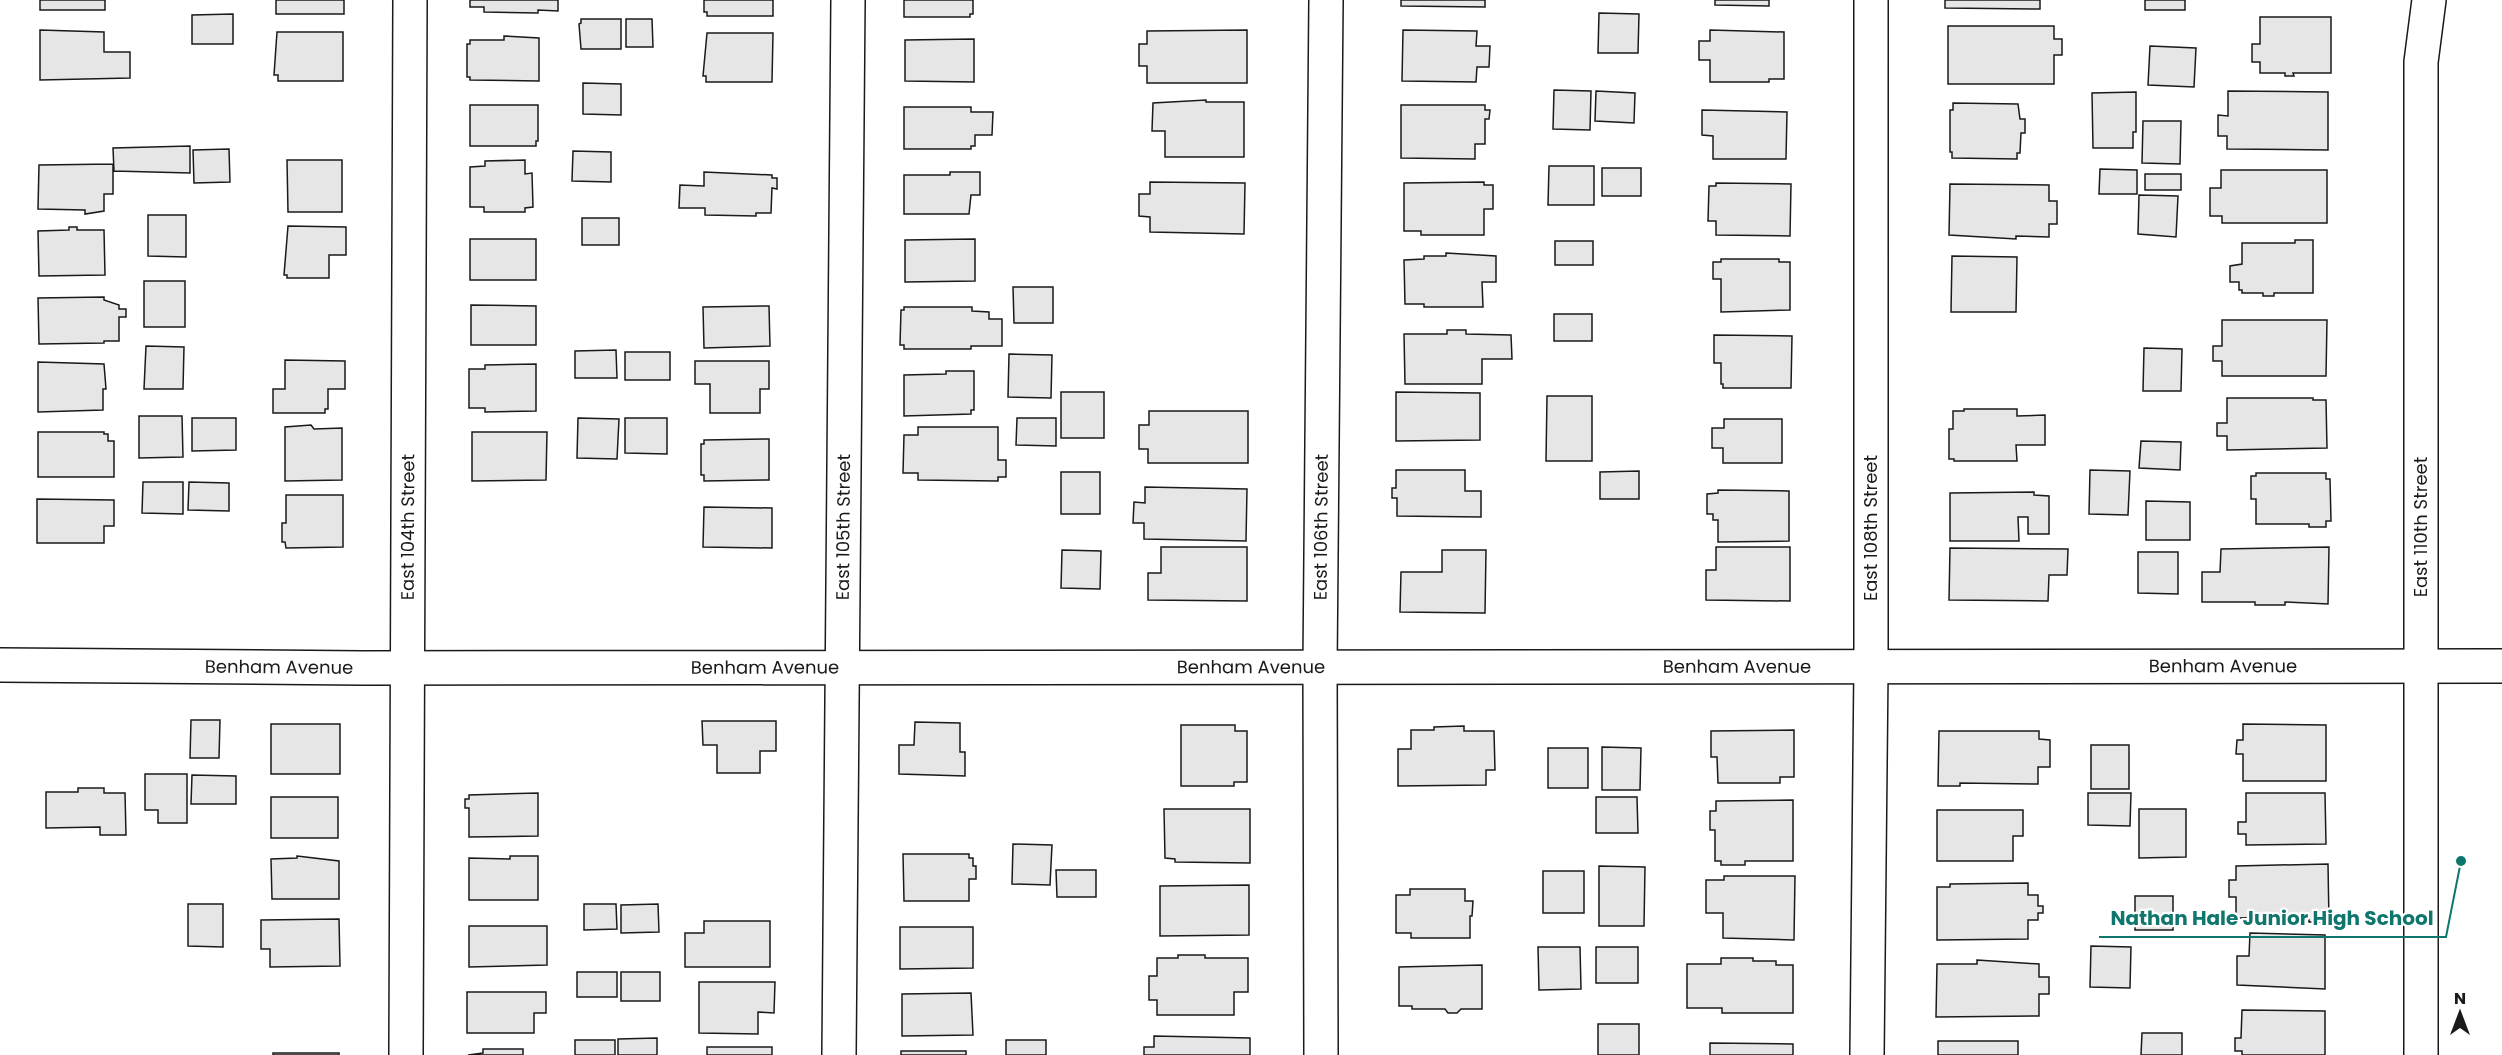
<svg xmlns="http://www.w3.org/2000/svg" width="2502" height="1055" viewBox="0 0 2502 1055" font-family="Poppins,sans-serif">
  <style>
    .building { fill: #e6e6e6; stroke: #1a1a1a; stroke-width: 1.5 }
    .lines { fill: none; stroke-linecap: round; stroke-linejoin: round }
    .minor-casing { stroke: #1a1a1a; stroke-width: 36 }
    .minor { stroke: #fff; stroke-width: 33 }
    .labels { text-anchor: middle; stroke-width: 4.5; stroke-linejoin: round; paint-order: stroke }
    .street-label { font-size: 18px; fill: #1a1a1a; stroke: #fff }
    .leader { fill: none; stroke: #0f766e; stroke-width: 2 }
    .callout-dot { fill: #0f766e; stroke: #fff; stroke-width: 2 }
    .callout-label { font-size: 20px; text-anchor: middle; font-weight: bold; fill: #0f766e; stroke: #fff; stroke-width: 4.5; stroke-linejoin: round; paint-order: stroke }
  </style>
  <rect width="100%" height="100%" fill="#fff"/>
  <path class="building" d="M 40,0 L 105,0 L 105,10 L 40,10 Z
    M 276,0 L 344,0 L 344,14 L 276,14 Z
    M 470,0 L 558,0 L 558,11 L 538,10 L 538,13 L 484,12 L 484,7 L 470,7 Z
    M 704,0 L 773,0 L 773,16 L 707,16 L 707,12 L 704,12 Z
    M 904,0 L 973,0 L 973,14 L 970,14 L 970,17 L 904,17 Z
    M 1401,0 L 1485,0 L 1485,7 L 1401,6 Z
    M 1715,0 L 1769,0 L 1769,6 L 1715,5 Z
    M 1945,0 L 2040,0 L 2040,9 L 1945,8 Z
    M 2145,0 L 2185,0 L 2185,10 L 2145,10 Z
    M 1599,13 L 1639,14 L 1638,53 L 1598,53 Z
    M 233,14 L 233,44 L 192,44 L 192,15 Z
    M 2260,17 L 2331,17 L 2331,73 L 2293,73 L 2294,76 L 2285,76 L 2285,73 L 2260,73 L 2260,62 L 2252,62 L 2252,44 L 2260,44 Z
    M 581,19 L 621,19 L 621,49 L 581,49 L 579,24 L 581,23 Z
    M 626,19 L 652,19 L 653,47 L 626,47 Z
    M 1948,26 L 2054,26 L 2054,39 L 2062,39 L 2062,55 L 2054,55 L 2054,84 L 1948,84 Z
    M 40,30 L 104,32 L 104,52 L 130,52 L 130,78 L 40,80 Z
    M 1247,30 L 1247,83 L 1147,83 L 1147,66 L 1139,66 L 1139,44 L 1147,44 L 1147,31 Z
    M 1403,30 L 1477,31 L 1476,46 L 1490,46 L 1489,67 L 1477,67 L 1476,82 L 1402,81 Z
    M 1710,30 L 1784,32 L 1784,79 L 1769,79 L 1769,82 L 1710,82 L 1710,60 L 1699,60 L 1699,41 L 1710,41 Z
    M 277,32 L 343,32 L 343,81 L 278,81 L 278,75 L 274,75 Z
    M 707,33 L 773,33 L 772,82 L 706,82 L 706,76 L 703,76 Z
    M 504,36 L 539,38 L 539,81 L 470,80 L 470,77 L 467,77 L 467,44 L 470,44 L 470,40 L 504,40 Z
    M 974,39 L 974,82 L 905,81 L 905,40 Z
    M 2150,46 L 2196,48 L 2194,87 L 2148,85 Z
    M 583,83 L 621,84 L 621,115 L 583,114 Z
    M 1554,90 L 1591,91 L 1590,130 L 1553,129 Z
    M 1596,91 L 1635,93 L 1634,123 L 1595,121 Z
    M 2228,91 L 2328,92 L 2328,150 L 2227,149 L 2227,136 L 2218,136 L 2218,115 L 2228,116 Z
    M 2136,92 L 2136,132 L 2133,132 L 2133,148 L 2093,148 L 2092,93 Z
    M 1206,100 L 1206,102 L 1244,102 L 1244,157 L 1165,157 L 1165,131 L 1152,131 L 1153,103 Z
    M 1953,103 L 2018,104 L 2020,119 L 2025,119 L 2025,133 L 2021,133 L 2020,153 L 2017,153 L 2017,159 L 1952,158 L 1952,152 L 1950,152 L 1950,110 L 1953,110 Z
    M 470,105 L 538,105 L 538,141 L 536,141 L 536,146 L 470,146 Z
    M 1401,105 L 1485,105 L 1485,110 L 1490,110 L 1489,119 L 1485,119 L 1485,144 L 1475,144 L 1475,159 L 1401,158 Z
    M 904,107 L 971,107 L 971,112 L 993,112 L 992,135 L 975,135 L 975,146 L 971,146 L 971,149 L 904,149 Z
    M 1702,110 L 1787,112 L 1786,159 L 1713,159 L 1713,136 L 1702,135 Z
    M 2143,121 L 2181,121 L 2180,164 L 2142,163 Z
    M 190,146 L 190,173 L 114,171 L 113,148 Z
    M 229,149 L 230,182 L 194,183 L 193,150 Z
    M 573,151 L 611,152 L 611,182 L 572,181 Z
    M 287,160 L 342,160 L 342,212 L 288,212 Z
    M 525,160 L 525,174 L 532,173 L 533,207 L 525,208 L 525,212 L 484,212 L 484,207 L 470,207 L 470,167 L 485,166 L 485,161 Z
    M 113,164 L 113,194 L 104,194 L 104,211 L 85,214 L 85,210 L 38,209 L 39,165 Z
    M 1549,166 L 1594,166 L 1594,205 L 1548,205 Z
    M 1602,168 L 1641,168 L 1641,196 L 1602,196 Z
    M 2100,169 L 2137,170 L 2137,194 L 2099,194 Z
    M 2221,170 L 2327,170 L 2327,223 L 2222,223 L 2222,216 L 2210,216 L 2210,188 L 2221,188 Z
    M 704,172 L 772,175 L 772,178 L 777,178 L 777,189 L 772,188 L 771,213 L 756,213 L 756,216 L 705,215 L 705,208 L 679,208 L 680,185 L 704,186 Z
    M 950,172 L 980,172 L 980,195 L 971,195 L 969,214 L 904,214 L 904,175 L 950,175 Z
    M 2145,174 L 2181,174 L 2181,190 L 2145,190 Z
    M 1150,182 L 1245,183 L 1244,234 L 1150,232 L 1150,217 L 1139,216 L 1139,194 L 1150,194 Z
    M 1484,182 L 1484,185 L 1493,185 L 1493,209 L 1484,209 L 1484,235 L 1421,235 L 1421,231 L 1404,231 L 1404,183 Z
    M 1716,183 L 1791,184 L 1790,236 L 1716,235 L 1716,221 L 1708,221 L 1709,186 L 1716,186 Z
    M 1950,184 L 2049,185 L 2049,201 L 2057,201 L 2057,224 L 2049,224 L 2049,237 L 2016,236 L 2016,239 L 1949,235 Z
    M 2139,195 L 2178,196 L 2176,237 L 2138,234 Z
    M 148,215 L 186,215 L 186,257 L 148,256 Z
    M 582,218 L 619,218 L 619,245 L 582,245 Z
    M 288,226 L 346,227 L 346,255 L 329,255 L 329,278 L 287,278 L 287,275 L 284,275 Z
    M 69,227 L 77,227 L 77,230 L 104,230 L 105,275 L 39,276 L 38,231 L 69,230 Z
    M 470,239 L 536,239 L 536,280 L 470,280 Z
    M 975,239 L 975,281 L 905,282 L 905,240 Z
    M 2295,240 L 2313,240 L 2313,293 L 2274,293 L 2274,296 L 2263,296 L 2263,293 L 2242,293 L 2242,290 L 2239,290 L 2239,282 L 2230,282 L 2230,266 L 2242,264 L 2242,243 L 2295,243 Z
    M 1555,241 L 1593,241 L 1593,265 L 1555,265 Z
    M 1446,253 L 1496,256 L 1496,282 L 1482,282 L 1483,307 L 1424,307 L 1424,304 L 1405,304 L 1404,260 L 1424,259 L 1424,256 L 1446,256 Z
    M 1952,256 L 2017,257 L 2016,312 L 1951,312 Z
    M 1721,259 L 1779,259 L 1779,262 L 1790,262 L 1790,310 L 1721,312 L 1721,279 L 1713,279 L 1713,262 L 1721,262 Z
    M 144,281 L 185,281 L 185,327 L 144,327 Z
    M 1013,287 L 1053,287 L 1053,323 L 1014,323 Z
    M 104,297 L 104,300 L 119,305 L 119,309 L 126,309 L 126,317 L 119,317 L 119,341 L 104,341 L 104,343 L 39,344 L 38,298 Z
    M 471,305 L 536,306 L 536,345 L 471,345 Z
    M 769,306 L 770,346 L 704,348 L 703,307 Z
    M 904,307 L 972,307 L 972,311 L 989,312 L 989,319 L 1002,319 L 1002,346 L 971,346 L 971,349 L 904,349 L 904,345 L 900,345 L 901,310 L 904,310 Z
    M 1554,314 L 1592,314 L 1592,341 L 1554,341 Z
    M 2222,320 L 2327,320 L 2326,376 L 2222,376 L 2222,361 L 2213,361 L 2213,346 L 2222,346 Z
    M 1447,330 L 1466,330 L 1466,334 L 1511,335 L 1512,359 L 1482,359 L 1482,384 L 1405,384 L 1404,334 L 1447,334 Z
    M 1714,335 L 1792,336 L 1791,388 L 1723,388 L 1723,384 L 1721,384 L 1721,363 L 1714,363 Z
    M 146,346 L 184,347 L 183,389 L 144,389 Z
    M 2144,348 L 2182,349 L 2181,391 L 2143,391 Z
    M 616,350 L 617,378 L 575,378 L 575,351 Z
    M 625,352 L 670,352 L 670,380 L 625,380 Z
    M 1009,354 L 1052,355 L 1051,398 L 1008,397 Z
    M 285,360 L 345,361 L 345,389 L 328,389 L 328,409 L 325,409 L 325,413 L 273,413 L 273,389 L 285,389 Z
    M 695,361 L 769,361 L 769,389 L 760,389 L 760,413 L 710,413 L 710,384 L 695,384 Z
    M 38,362 L 104,364 L 106,389 L 103,389 L 103,410 L 38,412 Z
    M 536,364 L 536,411 L 485,412 L 485,408 L 469,408 L 469,369 L 485,369 L 485,365 Z
    M 946,371 L 974,371 L 974,410 L 971,410 L 971,414 L 904,416 L 904,375 L 946,374 Z
    M 1061,392 L 1104,392 L 1104,438 L 1061,438 Z
    M 1396,392 L 1480,393 L 1480,440 L 1396,441 Z
    M 1547,396 L 1592,396 L 1592,461 L 1546,461 Z
    M 2227,398 L 2313,398 L 2313,400 L 2326,400 L 2327,448 L 2227,450 L 2227,436 L 2217,436 L 2217,423 L 2227,423 Z
    M 1964,409 L 2017,409 L 2017,416 L 2045,415 L 2045,445 L 2016,445 L 2017,461 L 1954,461 L 1954,459 L 1949,459 L 1949,429 L 1953,429 L 1953,411 L 1964,411 Z
    M 1149,411 L 1248,411 L 1248,463 L 1148,463 L 1148,449 L 1139,449 L 1139,425 L 1149,425 Z
    M 139,416 L 182,416 L 183,457 L 139,458 Z
    M 192,418 L 236,418 L 236,450 L 192,451 Z
    M 578,418 L 619,419 L 617,459 L 577,458 Z
    M 625,418 L 667,418 L 667,454 L 625,453 Z
    M 1017,418 L 1056,418 L 1056,446 L 1016,445 Z
    M 1724,419 L 1782,419 L 1782,463 L 1723,463 L 1723,448 L 1712,448 L 1712,428 L 1724,428 Z
    M 311,425 L 314,429 L 342,428 L 342,480 L 285,481 L 285,427 Z
    M 918,427 L 998,427 L 998,460 L 1006,460 L 1006,477 L 998,477 L 998,481 L 918,480 L 918,473 L 903,473 L 904,435 L 918,435 Z
    M 38,432 L 104,432 L 104,434 L 108,434 L 108,441 L 114,441 L 114,477 L 38,477 Z
    M 472,432 L 547,432 L 546,480 L 472,481 Z
    M 769,439 L 769,480 L 704,481 L 704,475 L 701,475 L 701,444 L 704,444 L 704,440 Z
    M 2141,441 L 2181,442 L 2180,470 L 2139,468 Z
    M 1396,470 L 1465,470 L 1465,491 L 1481,491 L 1481,517 L 1397,516 L 1397,498 L 1392,498 L 1392,488 L 1396,488 Z
    M 2090,470 L 2130,471 L 2128,515 L 2089,514 Z
    M 1639,471 L 1639,499 L 1600,499 L 1600,472 Z
    M 1061,472 L 1100,472 L 1100,514 L 1061,514 Z
    M 2256,473 L 2326,473 L 2326,479 L 2330,479 L 2331,521 L 2326,521 L 2326,527 L 2309,527 L 2309,524 L 2256,524 L 2256,499 L 2251,499 L 2251,476 L 2256,476 Z
    M 143,482 L 183,482 L 183,514 L 142,513 Z
    M 189,482 L 229,483 L 229,511 L 188,510 Z
    M 1145,487 L 1247,489 L 1246,541 L 1144,539 L 1144,523 L 1133,523 L 1134,502 L 1145,503 Z
    M 1718,490 L 1789,491 L 1789,541 L 1718,542 L 1718,520 L 1713,520 L 1713,514 L 1707,514 L 1707,494 L 1718,493 Z
    M 2034,492 L 2034,495 L 2049,496 L 2049,534 L 2028,534 L 2028,517 L 2018,517 L 2019,541 L 1950,541 L 1950,493 Z
    M 286,495 L 343,495 L 343,547 L 286,548 L 285,542 L 282,542 L 282,523 L 286,523 Z
    M 37,499 L 114,500 L 114,526 L 104,526 L 104,543 L 37,543 Z
    M 2146,501 L 2190,502 L 2190,540 L 2146,540 Z
    M 704,507 L 772,508 L 772,548 L 703,547 Z
    M 1161,547 L 1247,547 L 1247,601 L 1148,600 L 1148,573 L 1161,573 Z
    M 1716,547 L 1790,547 L 1790,601 L 1706,600 L 1706,570 L 1716,570 Z
    M 2329,547 L 2328,604 L 2285,602 L 2285,605 L 2255,605 L 2255,602 L 2202,602 L 2202,572 L 2220,572 L 2221,549 Z
    M 1950,548 L 2068,549 L 2067,575 L 2049,575 L 2048,601 L 1949,600 Z
    M 1062,550 L 1101,551 L 1100,589 L 1061,588 Z
    M 1442,550 L 1486,550 L 1485,613 L 1400,612 L 1401,572 L 1442,572 Z
    M 2138,552 L 2178,552 L 2178,594 L 2138,593 Z
    M 191,720 L 220,720 L 219,758 L 190,758 Z
    M 702,721 L 776,721 L 776,751 L 760,751 L 760,773 L 717,773 L 717,745 L 703,745 Z
    M 915,722 L 960,723 L 960,752 L 965,752 L 965,776 L 899,774 L 899,745 L 914,745 Z
    M 271,724 L 340,724 L 340,774 L 271,774 Z
    M 2243,724 L 2326,725 L 2326,781 L 2243,781 L 2243,754 L 2236,754 L 2237,740 L 2243,740 Z
    M 1181,725 L 1235,725 L 1235,731 L 1247,731 L 1247,782 L 1234,782 L 1234,786 L 1181,786 Z
    M 1464,726 L 1464,731 L 1494,731 L 1495,770 L 1486,770 L 1486,785 L 1398,786 L 1398,749 L 1411,749 L 1411,730 L 1434,730 L 1434,727 Z
    M 1794,730 L 1794,777 L 1780,777 L 1780,783 L 1718,783 L 1717,757 L 1711,757 L 1711,731 Z
    M 1939,731 L 2039,731 L 2039,739 L 2050,740 L 2050,767 L 2038,767 L 2038,784 L 1960,783 L 1960,786 L 1938,786 Z
    M 2091,745 L 2129,745 L 2129,789 L 2091,789 Z
    M 1602,747 L 1641,748 L 1640,790 L 1602,790 Z
    M 1548,748 L 1588,748 L 1588,788 L 1548,788 Z
    M 145,774 L 187,774 L 187,823 L 158,823 L 158,810 L 145,810 Z
    M 192,775 L 236,776 L 236,804 L 191,804 Z
    M 78,788 L 104,788 L 104,793 L 125,793 L 126,835 L 100,835 L 100,827 L 46,828 L 46,792 L 78,792 Z
    M 538,793 L 538,836 L 469,837 L 469,808 L 465,808 L 465,799 L 469,799 L 469,795 Z
    M 2088,793 L 2131,793 L 2130,826 L 2088,825 Z
    M 2246,793 L 2325,793 L 2326,844 L 2246,845 L 2246,834 L 2238,834 L 2238,822 L 2246,822 Z
    M 271,797 L 338,797 L 338,838 L 271,838 Z
    M 1596,797 L 1637,797 L 1638,833 L 1596,833 Z
    M 1793,800 L 1793,861 L 1745,861 L 1745,865 L 1721,865 L 1721,861 L 1715,861 L 1715,830 L 1710,830 L 1710,811 L 1716,811 L 1716,801 Z
    M 1164,809 L 1250,809 L 1250,863 L 1175,862 L 1175,859 L 1165,858 Z
    M 2139,809 L 2186,809 L 2186,857 L 2139,858 Z
    M 1937,810 L 2023,810 L 2023,836 L 2013,836 L 2013,861 L 1937,861 Z
    M 1013,844 L 1052,845 L 1050,885 L 1012,884 Z
    M 903,854 L 969,854 L 969,858 L 973,858 L 973,866 L 976,866 L 976,879 L 969,879 L 969,901 L 904,901 Z
    M 297,856 L 339,861 L 339,899 L 272,899 L 271,859 L 297,858 Z
    M 510,856 L 538,856 L 538,900 L 469,900 L 469,858 L 510,859 Z
    M 2328,864 L 2329,922 L 2309,922 L 2309,917 L 2236,918 L 2236,897 L 2229,897 L 2229,880 L 2236,880 L 2236,866 Z
    M 1599,866 L 1645,867 L 1644,926 L 1599,926 Z
    M 1056,870 L 1096,870 L 1096,897 L 1057,897 Z
    M 1543,871 L 1584,871 L 1584,913 L 1543,913 Z
    M 1724,876 L 1795,876 L 1794,940 L 1723,938 L 1723,913 L 1706,913 L 1706,880 L 1724,880 Z
    M 2028,883 L 2028,895 L 2038,895 L 2038,906 L 2043,906 L 2043,913 L 2038,913 L 2038,920 L 2028,920 L 2028,939 L 1937,940 L 1937,887 L 1950,887 L 1950,884 Z
    M 1249,885 L 1249,935 L 1160,936 L 1160,886 Z
    M 1410,889 L 1465,889 L 1465,901 L 1473,901 L 1472,916 L 1470,916 L 1470,938 L 1411,938 L 1411,933 L 1396,933 L 1396,895 L 1410,895 Z
    M 2135,896 L 2173,896 L 2173,930 L 2135,930 Z
    M 188,904 L 223,904 L 223,947 L 188,946 Z
    M 584,904 L 616,904 L 617,929 L 584,930 Z
    M 658,904 L 659,932 L 621,933 L 621,905 Z
    M 339,919 L 340,966 L 270,967 L 270,949 L 261,949 L 261,920 Z
    M 704,921 L 770,921 L 770,967 L 685,967 L 685,933 L 704,933 Z
    M 469,926 L 547,926 L 547,965 L 469,967 Z
    M 900,927 L 973,927 L 973,968 L 900,969 Z
    M 2250,933 L 2325,935 L 2325,989 L 2237,985 L 2237,956 L 2249,956 Z
    M 2091,946 L 2131,947 L 2130,988 L 2090,987 Z
    M 1538,947 L 1580,947 L 1581,989 L 1539,990 Z
    M 1596,947 L 1638,947 L 1638,983 L 1596,983 Z
    M 1178,955 L 1205,955 L 1205,958 L 1248,958 L 1248,992 L 1234,992 L 1234,1015 L 1157,1015 L 1157,1000 L 1149,1000 L 1149,976 L 1157,976 L 1157,958 L 1178,958 Z
    M 1721,958 L 1753,958 L 1753,961 L 1776,961 L 1776,965 L 1793,965 L 1793,1013 L 1722,1013 L 1722,1008 L 1687,1008 L 1687,964 L 1721,964 Z
    M 1977,960 L 2039,964 L 2039,977 L 2049,977 L 2049,994 L 2039,994 L 2039,1016 L 1936,1017 L 1937,964 L 1977,964 Z
    M 1482,965 L 1482,1009 L 1461,1009 L 1457,1013 L 1448,1013 L 1445,1009 L 1412,1009 L 1412,1006 L 1399,1006 L 1399,967 Z
    M 577,972 L 617,972 L 617,997 L 577,997 Z
    M 621,972 L 660,972 L 660,1001 L 621,1001 Z
    M 699,982 L 775,982 L 774,1013 L 758,1012 L 758,1034 L 699,1033 Z
    M 467,992 L 546,992 L 546,1013 L 534,1013 L 534,1033 L 467,1033 Z
    M 971,993 L 973,1035 L 902,1036 L 902,994 Z
    M 2242,1010 L 2325,1011 L 2325,1055 L 2242,1055 L 2242,1051 L 2235,1051 L 2235,1038 L 2241,1038 Z
    M 1598,1024 L 1639,1024 L 1639,1055 L 1598,1055 Z
    M 2142,1033 L 2182,1033 L 2182,1055 L 2141,1055 Z
    M 1154,1036 L 1250,1038 L 1250,1055 L 1144,1055 L 1144,1047 L 1154,1047 Z
    M 657,1038 L 657,1055 L 618,1055 L 618,1039 Z
    M 575,1040 L 615,1040 L 615,1055 L 575,1055 Z
    M 1006,1040 L 1046,1040 L 1046,1055 L 1006,1055 Z
    M 1938,1041 L 2018,1041 L 2018,1055 L 1938,1055 Z
    M 1710,1043 L 1793,1044 L 1793,1055 L 1710,1055 Z
    M 707,1047 L 772,1047 L 772,1055 L 707,1055 Z
    M 483,1049 L 523,1049 L 523,1055 L 468,1055 L 483,1053 Z
    M 901,1051 L 966,1051 L 966,1055 L 901,1055 Z
    M 273,1053 L 339,1053 L 339,1055 L 273,1055 Z"/>
  <g class="lines">
    <g class="minor-casing">
      <g id="minor">
        <path id="s1" d="M 0,665 L 363,668 L 2502,666"/>
        <path id="s2" d="M 406,1055 L 410,0"/>
        <path id="s3" d="M 839,1055 L 848,0"/>
        <path id="s4" d="M 1321,1055 L 1320,667 L 1326,0"/>
        <path d="M 1867,1055 L 1871,667 L 1871,0"/>
        <path d="M 2421,1055 L 2421,62 L 2429,0"/>
      </g>
    </g>
    <use href="#minor" class="minor"/>
  </g>
  <g class="labels">
    <g class="street-label">
      <text dy="6" stroke="none"><textPath href="#s4" startOffset="528">East 106th Street</textPath></text>
      <text transform="translate(2421 527) rotate(-90)" y="6">East 110th Street</text>
      <text dy="6" stroke="none"><textPath href="#s2" startOffset="528">East 104th Street</textPath></text>
      <text dy="6" stroke="none"><textPath href="#s3" startOffset="528">East 105th Street</textPath></text>
      <text transform="translate(1871 528) rotate(-90)" y="6">East 108th Street</text>
      <text dy="6" stroke="none"><textPath href="#s1" startOffset="2223">Benham Avenue</textPath></text>
      <text dy="6" stroke="none"><textPath href="#s1" startOffset="765">Benham Avenue</textPath></text>
      <text dy="6" stroke="none"><textPath href="#s1" startOffset="1251">Benham Avenue</textPath></text>
      <text dy="6" stroke="none"><textPath href="#s1" startOffset="1737">Benham Avenue</textPath></text>
      <text dy="6" stroke="none"><textPath href="#s1" startOffset="279">Benham Avenue</textPath></text>
    </g>
  </g>
  <path class="leader" d="M2461 861L2446 937H2099"/>
  <circle class="callout-dot" cx="2461" cy="861" r="6"/>
  <g class="callout-label">
    <text x="2272" y="925">Nathan Hale Junior High School</text>
  </g>
  <g transform="translate(2460 1013)" stroke="#ffffff" stroke-width="4.5" paint-order="stroke">
  <path d="M0-4.5L10 22L0 15L-10 22Z" fill="#1a1a1a"/>
  <text y="-9" font-size="16" font-weight="bold" text-anchor="middle" fill="#1a1a1a">N</text>
  </g>
</svg>
